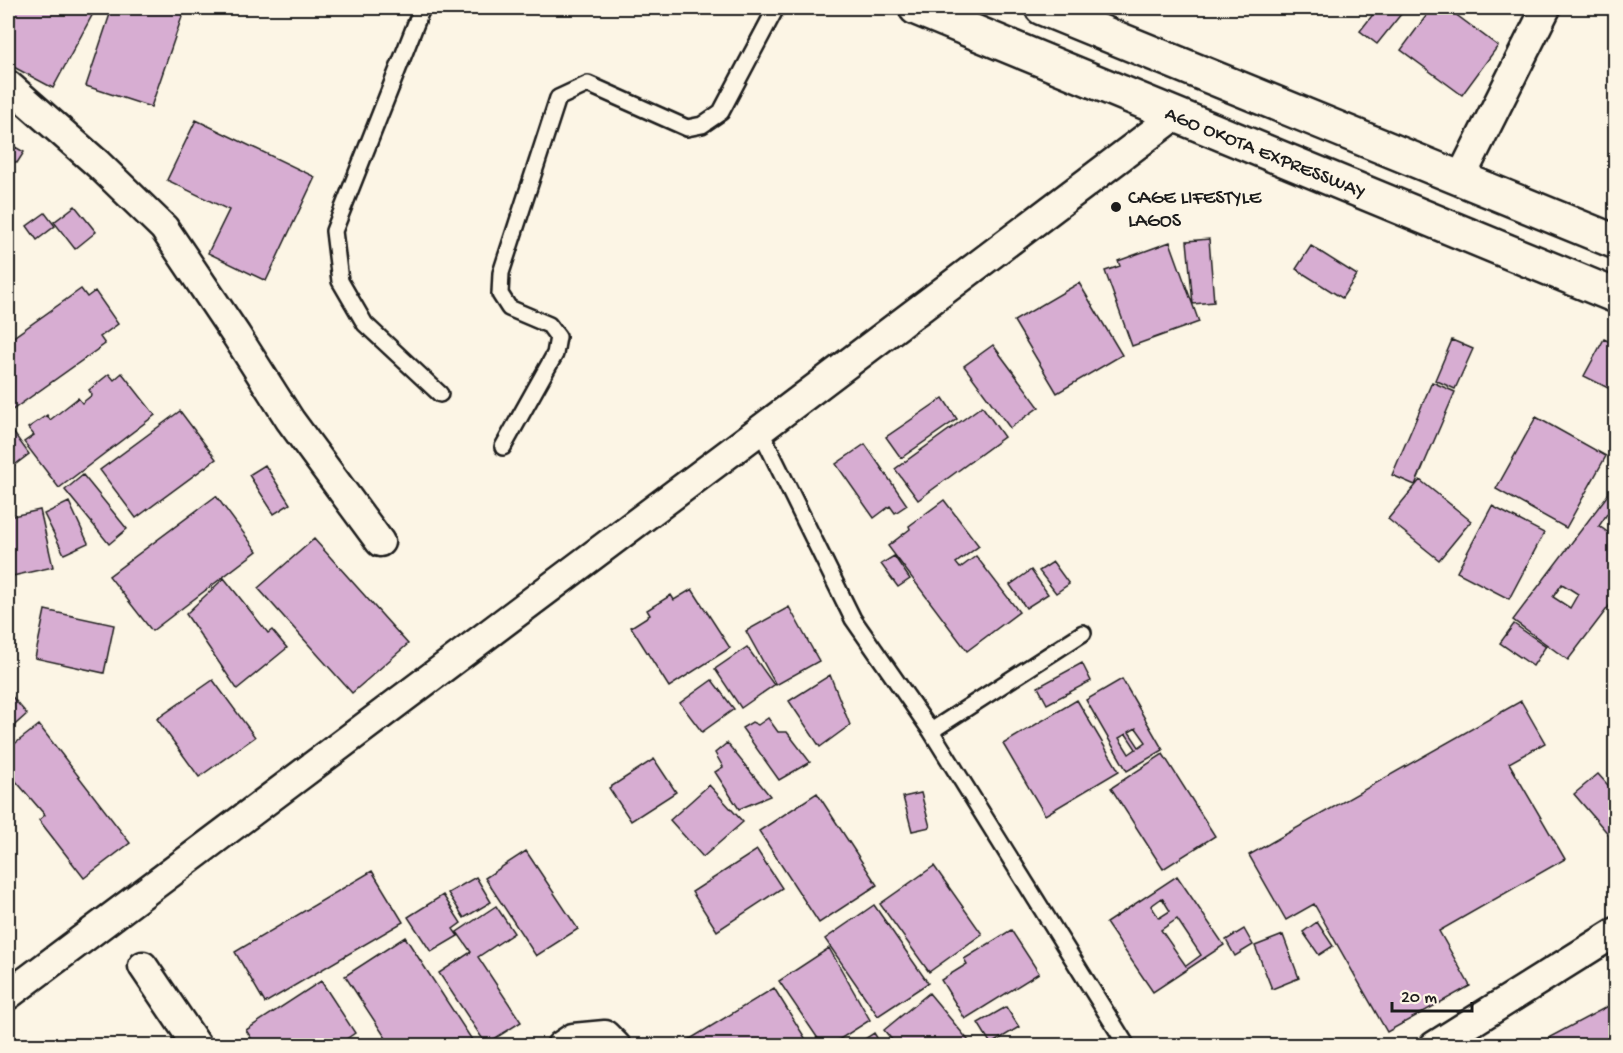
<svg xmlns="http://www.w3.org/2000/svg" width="1623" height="1053" viewBox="0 0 1623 1053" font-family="'Gochi Hand',sans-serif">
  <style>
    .building { fill: #d7add2; stroke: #1c1c1c; stroke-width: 1.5; fill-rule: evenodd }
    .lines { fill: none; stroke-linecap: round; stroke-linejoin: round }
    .lane-casing { stroke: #1c1c1c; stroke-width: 20 }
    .street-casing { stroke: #1c1c1c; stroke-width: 33 }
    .secondary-casing { stroke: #1c1c1c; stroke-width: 38 }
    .lane { stroke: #fcf5e5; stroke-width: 15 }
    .street { stroke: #fcf5e5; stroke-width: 28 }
    .secondary { stroke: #fcf5e5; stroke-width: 33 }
    .poi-dot { fill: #1c1c1c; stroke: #fcf5e5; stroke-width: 2 }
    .labels { text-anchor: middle; stroke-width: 4.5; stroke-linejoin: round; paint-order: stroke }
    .street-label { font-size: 20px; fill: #1c1c1c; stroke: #fcf5e5 }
    .poi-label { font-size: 20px; fill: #1c1c1c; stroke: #fcf5e5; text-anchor: start }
  </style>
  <rect width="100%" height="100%" fill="#fcf5e5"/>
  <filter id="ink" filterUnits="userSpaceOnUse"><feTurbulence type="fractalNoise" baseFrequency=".0167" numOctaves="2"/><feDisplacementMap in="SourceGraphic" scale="12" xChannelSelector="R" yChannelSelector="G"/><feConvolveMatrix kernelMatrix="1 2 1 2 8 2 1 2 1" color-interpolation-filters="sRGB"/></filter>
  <g filter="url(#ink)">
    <path class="building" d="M 15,8 L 96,8 L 53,88 L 8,64 L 8,22 Z
      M 112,8 L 185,8 L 151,107 L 86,86 Z
      M 1378,8 L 1406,8 L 1377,44 L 1360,31 Z
      M 1432,8 L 1447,8 L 1498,46 L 1462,95 L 1401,50 Z
      M 196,120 L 315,177 L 266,281 L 208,253 L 229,210 L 167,180 Z
      M 15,147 L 24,152 L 17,163 L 8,158 Z
      M 75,206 L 96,232 L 75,249 L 54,222 Z
      M 45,213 L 55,226 L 37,240 L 27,226 Z
      M 1209,239 L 1214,302 L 1193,304 L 1187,241 Z
      M 1170,242 L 1199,322 L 1132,346 L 1105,271 L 1120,266 L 1118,261 Z
      M 1311,246 L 1357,275 L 1342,298 L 1296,269 Z
      M 1079,283 L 1122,355 L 1057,393 L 1014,321 Z
      M 81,289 L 87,297 L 95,291 L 118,324 L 100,337 L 105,344 L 8,413 L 8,341 Z
      M 1604,339 L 1616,345 L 1616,392 L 1584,376 Z
      M 1452,340 L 1473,349 L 1455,389 L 1435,380 Z
      M 993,345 L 1039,407 L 1010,428 L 964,366 Z
      M 122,373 L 155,415 L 59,488 L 24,442 L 34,435 L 28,428 L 47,415 L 50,420 L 78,398 L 82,403 L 92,395 L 89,390 L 109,374 L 114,380 Z
      M 1432,382 L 1455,392 L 1415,485 L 1392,475 Z
      M 943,398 L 957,419 L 901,458 L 886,437 Z
      M 982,406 L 1004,437 L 918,500 L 895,469 Z
      M 180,411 L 216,459 L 136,518 L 100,470 Z
      M 1536,417 L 1606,456 L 1566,528 L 1496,489 Z
      M 8,425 L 29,454 L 8,470 Z
      M 865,444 L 907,505 L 895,513 L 890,506 L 874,518 L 836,464 Z
      M 265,465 L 290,504 L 274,514 L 249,475 Z
      M 83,475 L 127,529 L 109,544 L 65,490 Z
      M 1420,480 L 1471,521 L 1439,560 L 1388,519 Z
      M 1616,484 L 1616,516 L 1609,511 L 1599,526 L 1616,538 L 1616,597 L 1568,660 L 1513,620 ZM 1562,584 L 1578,594 L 1570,608 L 1553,597 Z
      M 216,496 L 257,551 L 152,631 L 109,576 Z
      M 944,500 L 979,546 L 956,563 L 960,568 L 976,556 L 1019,612 L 967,651 L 888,546 L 910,529 L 909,526 Z
      M 69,502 L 88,543 L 64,554 L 44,514 Z
      M 1492,506 L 1544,533 L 1509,599 L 1457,572 Z
      M 40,510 L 53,567 L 8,577 L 8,517 Z
      M 314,539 L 408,644 L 352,693 L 258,588 Z
      M 894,556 L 910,579 L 898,587 L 881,564 Z
      M 1053,562 L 1069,584 L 1056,593 L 1039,571 Z
      M 1031,570 L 1048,594 L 1026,608 L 1010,585 Z
      M 224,578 L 268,633 L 272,630 L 287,648 L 237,689 L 186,614 Z
      M 692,589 L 730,648 L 669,687 L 631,627 L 650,615 L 647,610 L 671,595 L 674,600 Z
      M 789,607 L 819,661 L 776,685 L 746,631 Z
      M 45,610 L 114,625 L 104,673 L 35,658 Z
      M 1514,624 L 1546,646 L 1533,666 L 1500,643 Z
      M 747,647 L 774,685 L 741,708 L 715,669 Z
      M 1082,663 L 1091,681 L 1047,704 L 1038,687 Z
      M 830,675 L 850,725 L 820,747 L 789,701 Z
      M 1122,679 L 1163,750 L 1127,771 L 1086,700 ZM 1136,728 L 1146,742 L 1139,747 L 1129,732 ZM 1126,734 L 1136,749 L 1129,754 L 1119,738 Z
      M 213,680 L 255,737 L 199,777 L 157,719 Z
      M 712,680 L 734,709 L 702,732 L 680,703 Z
      M 8,692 L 27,714 L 8,731 Z
      M 1077,700 L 1119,771 L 1045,815 L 1003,744 Z
      M 1521,701 L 1545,743 L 1509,763 L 1565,859 L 1439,931 L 1470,986 L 1387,1032 L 1314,904 L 1286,920 L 1249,855 Z
      M 768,718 L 778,732 L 787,732 L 810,762 L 779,780 L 742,728 L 752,722 L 758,725 Z
      M 39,725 L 130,843 L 84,878 L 39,820 L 45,815 L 8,772 L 8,749 Z
      M 727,743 L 770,796 L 739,809 L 715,772 L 723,767 L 715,753 Z
      M 1163,754 L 1215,836 L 1163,869 L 1111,788 Z
      M 654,759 L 676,792 L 631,821 L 609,788 Z
      M 1598,774 L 1616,794 L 1616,843 L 1574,794 Z
      M 709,785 L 743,822 L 703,857 L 670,820 Z
      M 817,793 L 877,885 L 819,923 L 759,831 Z
      M 921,793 L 930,827 L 912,831 L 903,797 Z
      M 757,850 L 782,888 L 717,931 L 692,892 Z
      M 526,851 L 578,929 L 536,956 L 485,878 Z
      M 934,866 L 982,934 L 929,972 L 880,904 Z
      M 372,871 L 403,922 L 265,1003 L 235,952 Z
      M 1177,876 L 1224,945 L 1153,992 L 1106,923 ZM 1162,898 L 1170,911 L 1159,918 L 1151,906 ZM 1177,919 L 1201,955 L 1186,966 L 1161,930 Z
      M 476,877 L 491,902 L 464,918 L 448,893 Z
      M 443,895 L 461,923 L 453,929 L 458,936 L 431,952 L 408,917 Z
      M 874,905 L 928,983 L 878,1016 L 825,939 Z
      M 496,906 L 514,933 L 478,957 L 521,1022 L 486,1044 L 439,973 L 471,952 L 457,932 Z
      M 1317,922 L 1333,946 L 1319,955 L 1303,932 Z
      M 1244,929 L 1253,945 L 1235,956 L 1226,940 Z
      M 1011,930 L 1039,973 L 965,1019 L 941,980 L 967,964 L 964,959 Z
      M 1283,935 L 1299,978 L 1272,989 L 1255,946 Z
      M 405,937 L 476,1046 L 391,1046 L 345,976 Z
      M 829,948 L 870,1020 L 829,1046 L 823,1046 L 779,981 Z
      M 321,981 L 355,1033 L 336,1046 L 256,1046 L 246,1030 Z
      M 774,988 L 810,1046 L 694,1046 L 690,1039 Z
      M 929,993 L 973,1046 L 897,1046 L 884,1030 Z
      M 1616,1002 L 1616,1046 L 1555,1046 L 1550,1037 Z
      M 1006,1007 L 1019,1027 L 991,1044 L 978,1023 Z
      M 874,1033 L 882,1046 L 854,1046 Z"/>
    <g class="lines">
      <g class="lane-casing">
        <path id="lane" d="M 422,8 L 334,231 L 340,281 L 365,324 L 440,394
          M 760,430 L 853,619 L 931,731 L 1127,1046
          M 503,447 L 555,354 L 558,337 L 549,325 L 509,308 L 500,294 L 501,273 L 558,98 L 588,84 L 687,128 L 702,125 L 721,112 L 776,8
          M 931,731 L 1083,633"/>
      </g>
      <g class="street-casing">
        <path id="street" d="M 8,85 L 98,164 L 164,228 L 236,335 L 290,420 L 380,542
          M 1460,179 L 1546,8
          M 143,966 L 197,1046
          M 8,995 L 760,430 L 1176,115
          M 561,1046 L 573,1038 L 605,1035 L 616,1046
          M 1434,1046 L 1616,932"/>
      </g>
      <g class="secondary-casing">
        <path id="secondary" d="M 916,8 C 1149,104 1383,198 1616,296
          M 1042,8 L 1616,242"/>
      </g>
      <use href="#lane" class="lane"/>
      <use href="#street" class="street"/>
      <use href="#secondary" class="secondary"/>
    </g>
  </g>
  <circle class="poi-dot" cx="1116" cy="207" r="6"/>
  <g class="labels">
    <g class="street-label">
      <text transform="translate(1266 151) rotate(22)" y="7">AGO OKOTA EXPRESSWAY</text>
    </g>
    <g class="poi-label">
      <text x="1128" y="203">CAGE LIFESTYLE<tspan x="1128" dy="23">LAGOS</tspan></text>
    </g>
  </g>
  <rect width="1623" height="1053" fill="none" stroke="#fcf5e5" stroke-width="30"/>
  <rect x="15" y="15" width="1593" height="1023" fill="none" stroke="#1c1c1c" stroke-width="2" filter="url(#ink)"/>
  <path d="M1392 1002v9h80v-9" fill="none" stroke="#1c1c1c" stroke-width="3"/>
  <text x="1401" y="1002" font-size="18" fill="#1c1c1c" stroke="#fcf5e5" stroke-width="4.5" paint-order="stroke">20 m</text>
</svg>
